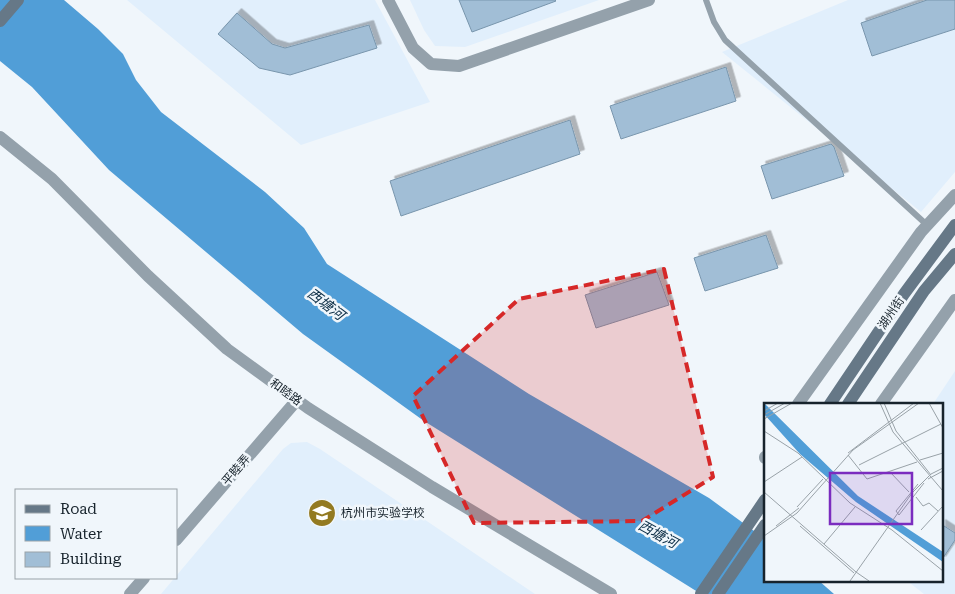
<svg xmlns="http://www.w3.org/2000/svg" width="955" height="594" viewBox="0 0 955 594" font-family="'Roboto Serif','Noto Sans SC',serif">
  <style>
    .built { fill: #e1effc }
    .water { fill: #519ed7 }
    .building { fill: #a1bed6; stroke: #7996ad; filter: url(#shadow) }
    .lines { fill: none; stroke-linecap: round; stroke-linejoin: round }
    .lane { stroke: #94a1ab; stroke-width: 6 }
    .street { stroke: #94a1ab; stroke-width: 12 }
    .secondary { stroke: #667887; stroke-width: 12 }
    .marked { fill: #d62828; fill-opacity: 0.2; stroke: #d62828; stroke-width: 4; stroke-dasharray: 10 6; stroke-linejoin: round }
    .labels { text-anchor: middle; stroke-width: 5; stroke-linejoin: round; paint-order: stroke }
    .street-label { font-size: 12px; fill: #17232c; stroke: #f0f6fb }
    .poi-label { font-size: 12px; fill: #17232c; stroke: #f0f6fb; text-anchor: start }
    .water-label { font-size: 14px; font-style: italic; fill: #0d2e46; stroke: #f0f6fb }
    .inset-road { fill: none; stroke: #99a2a8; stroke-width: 1 }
    .view { fill: #7b2cbf; fill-opacity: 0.15; stroke: #7b2cbf; stroke-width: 2.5 }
    .inset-edge { fill: none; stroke: #17232c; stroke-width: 2.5 }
  </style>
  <defs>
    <filter id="shadow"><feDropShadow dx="4.5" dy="-4.5" stdDeviation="0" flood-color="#0004"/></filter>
  </defs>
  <rect width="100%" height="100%" fill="#f0f6fb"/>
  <path class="built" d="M 127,0 L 375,0 L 430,102 L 301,145 Z
    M 410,0 L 599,0 L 465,47 L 435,46 L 424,30 Z
    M 848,0 L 955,0 L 955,172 L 921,212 L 722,52 Z
    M 955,371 L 955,594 L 924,594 L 906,580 L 941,580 L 941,404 L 933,404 Z
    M 307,442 L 320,449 L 535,594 L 161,594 L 283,449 L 291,443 Z"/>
  <path class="water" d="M 0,0 L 64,0 L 98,29 L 123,54 L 136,80 L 161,112 L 265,192 L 304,228 L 327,264 L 529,394 L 709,498 L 765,539 L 765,580 L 818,580 L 834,594 L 701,594 L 424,421 L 303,334 L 109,170 L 32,87 L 0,61 Z"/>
  <path class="building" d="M 459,0 L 555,0 L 556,1 L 472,32 Z
    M 927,0 L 955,0 L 955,29 L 872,56 L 861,23 Z
    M 237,13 L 272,44 L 285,48 L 369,25 L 377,48 L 290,75 L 259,68 L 218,34 Z
    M 726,67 L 736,101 L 621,139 L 610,106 Z
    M 570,120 L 580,154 L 401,216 L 390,181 Z
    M 831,144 L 834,147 L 844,176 L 772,199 L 761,166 Z
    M 766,235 L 778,268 L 705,291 L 694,258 Z
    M 657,272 L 669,305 L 596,328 L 585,295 Z
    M 941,524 L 955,533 L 955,540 L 941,561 Z"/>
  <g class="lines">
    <path class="lane" d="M 706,0 L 714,22 L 725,40 L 927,225"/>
    <path class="street" d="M 388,0 L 413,48 L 431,64 L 459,66 L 649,0
      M 0,137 L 52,179 L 148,276 L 227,349 L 308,408 L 432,487 L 611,594
      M 798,404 L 921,232 L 955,195
      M 881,404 L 955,300
      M 765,457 L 765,458
      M 176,540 L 297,400
      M 130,594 L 144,578"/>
    <path class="secondary" d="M 0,21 L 18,0
      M 830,404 L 904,294 L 955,225
      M 848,404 L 924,291 L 955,254
      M 701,594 L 765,500
      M 718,594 L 765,525"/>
  </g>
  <path class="marked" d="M 664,269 L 713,477 L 642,521 L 474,523 L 413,396 L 519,299 Z"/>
  <defs>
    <g id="school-disc" transform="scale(1.4375)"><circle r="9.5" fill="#937a21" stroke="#f0f6fb"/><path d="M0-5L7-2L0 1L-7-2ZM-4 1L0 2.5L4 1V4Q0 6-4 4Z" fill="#fff"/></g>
  </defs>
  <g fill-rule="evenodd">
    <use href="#school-disc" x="322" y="513"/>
  </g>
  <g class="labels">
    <g class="street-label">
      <text transform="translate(891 313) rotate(-56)" y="4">湖州街</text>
      <text transform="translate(286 392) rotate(36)" y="4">和睦路</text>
      <text transform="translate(236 470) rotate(-49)" y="4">平睦弄</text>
    </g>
    <g class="poi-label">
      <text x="341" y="517">杭州市实验学校</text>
    </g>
    <g class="water-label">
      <text transform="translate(326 304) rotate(37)" y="5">西塘河</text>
      <text transform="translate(658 534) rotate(29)" y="5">西塘河</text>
    </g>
  </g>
  <g transform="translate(764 403)">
    <rect width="179" height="179" fill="#f0f6fb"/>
    <path d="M 0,0 L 94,93 L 179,149 L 179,159 L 92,99 L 36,51 L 0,11 Z" fill="#519ed7"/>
    <path class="inset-road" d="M 116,0 L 129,29 L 167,74M 120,0 L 132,28 L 167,72M 165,0 L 179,25M 0,8 L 14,0M 0,12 L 21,0M 0,16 L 28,0M 0,28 L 34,50 L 86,100 L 128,127 L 179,168M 84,50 L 150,0M 84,52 L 103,76 L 153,59M 156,57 L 179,50M 95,62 L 177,21M 126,69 L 145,89M 167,74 L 179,88M 164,76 L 179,68M 0,79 L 38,54M 154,81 L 132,108 L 135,112 L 160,80M 0,89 L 92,169M 152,94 L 159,103 L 165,100 L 174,108M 33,104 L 59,76M 12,123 L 35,105M 36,123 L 90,170M 157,127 L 179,103M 0,133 L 33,110 L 89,47 L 155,0M 60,141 L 91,104M 92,169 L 105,178M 86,178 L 148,90 L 167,71 L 179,65"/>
    <path class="view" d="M 66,70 L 148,70 L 148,121 L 66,121 Z"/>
    <rect width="179" height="179" class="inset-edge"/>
  </g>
  <rect x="15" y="489" width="162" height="90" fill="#f0f6fb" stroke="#99a2a8"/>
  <rect x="25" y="505" width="25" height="8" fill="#667887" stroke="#99a2a8"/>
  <text x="60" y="514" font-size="15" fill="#17232c">Road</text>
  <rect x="25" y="526" width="25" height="15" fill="#519ed7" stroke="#99a2a8"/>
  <text x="60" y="539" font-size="15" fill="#17232c">Water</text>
  <rect x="25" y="552" width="25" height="15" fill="#a1bed6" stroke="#99a2a8"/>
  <text x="60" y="564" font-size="15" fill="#17232c">Building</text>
</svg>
